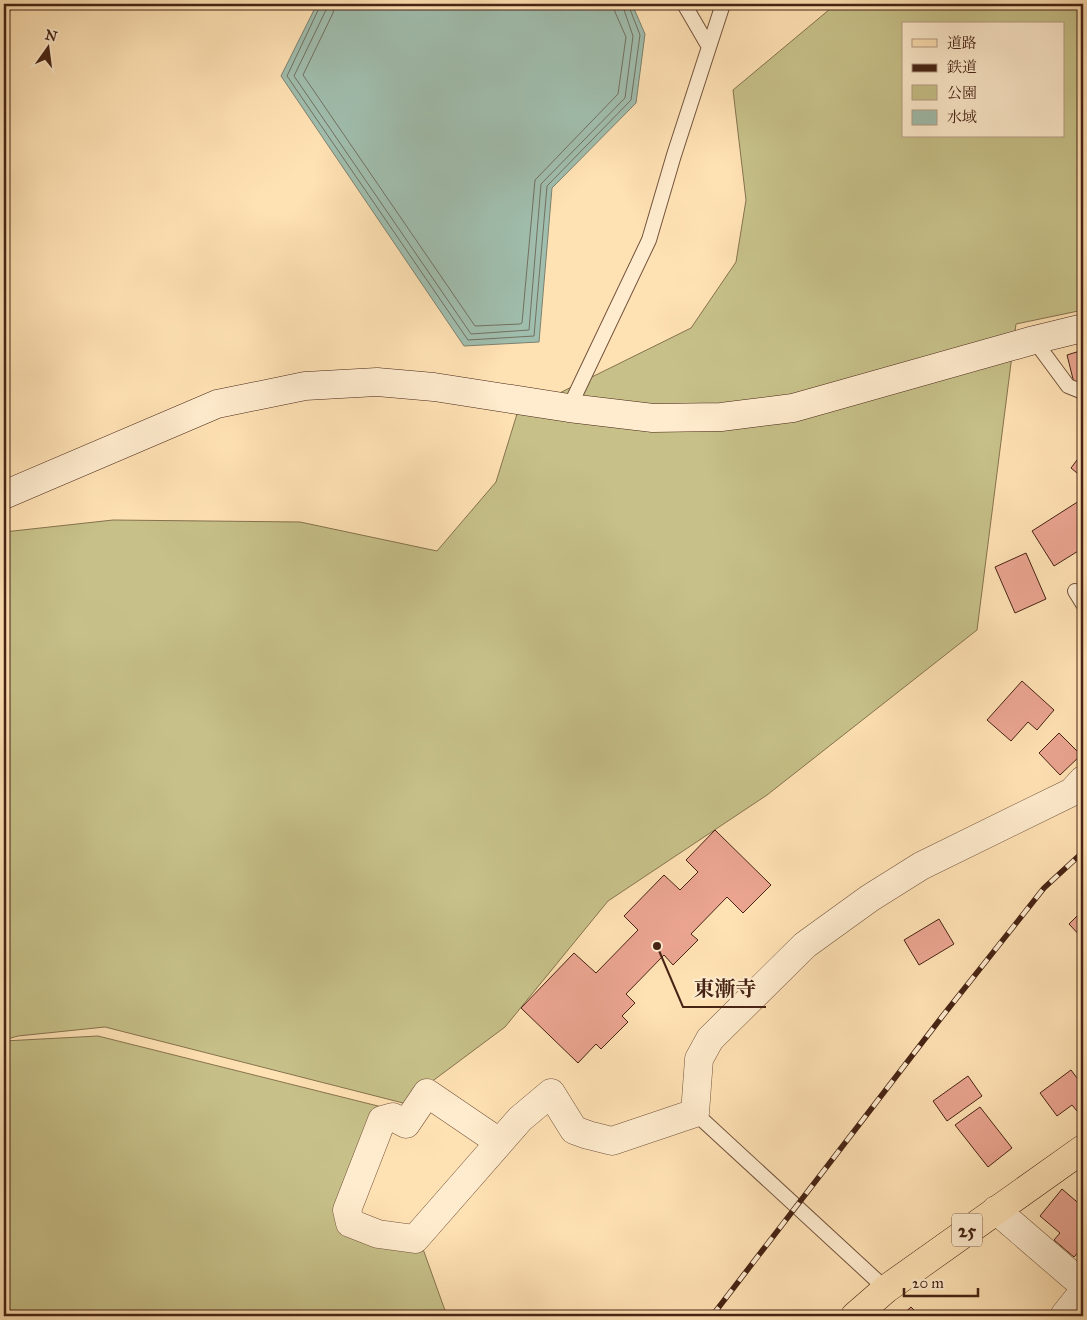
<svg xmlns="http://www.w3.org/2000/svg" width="1087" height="1320" viewBox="0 0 1087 1320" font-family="'IM FELL Great Primer','Noto Serif JP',serif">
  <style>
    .green { fill: #c7c189; stroke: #86724e; fill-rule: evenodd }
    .water { fill: #a0beae; stroke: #7c8070 }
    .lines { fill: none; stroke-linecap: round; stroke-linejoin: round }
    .shore { stroke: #737061; stroke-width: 1 }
    .building { fill: #eba591; stroke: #462314 }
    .lane-casing { stroke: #74533c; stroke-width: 16 }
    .street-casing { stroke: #74533c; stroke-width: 29 }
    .secondary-casing { stroke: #462314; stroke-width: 29 }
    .primary-casing { stroke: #462314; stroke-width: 29 }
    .lane { stroke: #ffecce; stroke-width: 14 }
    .street { stroke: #ffecce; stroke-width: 28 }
    .secondary { stroke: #ffecce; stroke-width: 28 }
    .primary { stroke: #ffe2b4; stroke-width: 28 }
    .rail-casing { stroke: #462314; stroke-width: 5.5 }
    .rail { stroke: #ffecce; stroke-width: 4; stroke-dasharray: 11; stroke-linecap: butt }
    .labels { text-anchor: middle; stroke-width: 4; stroke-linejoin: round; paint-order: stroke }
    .shield { fill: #ffecce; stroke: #7e5f4c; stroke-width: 1 }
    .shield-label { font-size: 19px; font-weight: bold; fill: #462314 }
    .leader { fill: none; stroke: #462314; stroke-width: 2 }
    .callout-dot { fill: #462314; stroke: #ffecce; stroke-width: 2 }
    .callout-label { font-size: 21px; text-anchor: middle; font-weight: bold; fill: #462314; stroke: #ffecce; stroke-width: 4; stroke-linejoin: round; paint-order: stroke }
  </style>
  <rect width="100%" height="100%" fill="#ffe2b4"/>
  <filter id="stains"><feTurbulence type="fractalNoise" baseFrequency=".004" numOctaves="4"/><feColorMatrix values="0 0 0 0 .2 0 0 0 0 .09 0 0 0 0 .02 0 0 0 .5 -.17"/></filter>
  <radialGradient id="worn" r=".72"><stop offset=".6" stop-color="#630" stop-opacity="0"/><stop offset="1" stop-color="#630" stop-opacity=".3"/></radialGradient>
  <path class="green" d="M 836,4 L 1083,4 L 1083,310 L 1016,324 L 977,630 L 767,795 L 608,901 L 505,1027 L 403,1103 L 105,1027 L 18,1036 L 4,1040 L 4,532 L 113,520 L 300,522 L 437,551 L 496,482 L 517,414 L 691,328 L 736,262 L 746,200 L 733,90 ZM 903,24 L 1063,24 L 1063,136 L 903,136 Z
    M 98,1036 L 386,1108 L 352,1214 L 423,1249 L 447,1316 L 4,1316 L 4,1041 Z"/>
  <path class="water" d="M 317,4 L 632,4 L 645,34 L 636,103 L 552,188 L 539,342 L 464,346 L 281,76 Z"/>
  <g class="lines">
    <path class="shore" d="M 321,4 L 287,76 L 468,340 L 534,336 L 547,186 L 631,100 L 640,35 L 628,4
      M 327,4 L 326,10 L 294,76 L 471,334 L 529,330 L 541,184 L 625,98 L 633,36 L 622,4
      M 335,4 L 333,13 L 303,75 L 475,326 L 520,324 L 522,323 L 535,180 L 618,94 L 626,37 L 615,12 L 614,4"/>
  </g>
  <path class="building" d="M 1083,350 L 1083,385 L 1075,387 L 1067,355 Z
    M 1083,452 L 1083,478 L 1071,468 Z
    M 1079,501 L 1083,507 L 1083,548 L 1054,566 L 1032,531 Z
    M 1026,553 L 1046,599 L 1015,613 L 995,567 Z
    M 1022,681 L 1054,710 L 1037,730 L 1028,722 L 1011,741 L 987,720 Z
    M 1059,733 L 1081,755 L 1060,775 L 1039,753 Z
    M 715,830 L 771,885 L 743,913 L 727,897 L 691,934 L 698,940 L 673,965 L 664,955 L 626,994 L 635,1003 L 622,1016 L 628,1022 L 601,1049 L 596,1044 L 578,1063 L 521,1008 L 574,953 L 596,973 L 638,930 L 624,916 L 664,875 L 680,890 L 698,872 L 686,860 Z
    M 1083,910 L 1083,939 L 1069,924 Z
    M 939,919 L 954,944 L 919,965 L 904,940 Z
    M 1071,1070 L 1083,1086 L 1083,1107 L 1077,1111 L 1072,1105 L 1057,1116 L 1040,1093 Z
    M 968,1076 L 982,1096 L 947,1121 L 933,1101 Z
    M 980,1107 L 1012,1148 L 988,1167 L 955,1125 Z
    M 1062,1189 L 1083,1207 L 1083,1247 L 1074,1257 L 1054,1240 L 1060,1233 L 1040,1216 Z
    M 911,1307 L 920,1316 L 901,1316 Z"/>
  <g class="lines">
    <g class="lane-casing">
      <path id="lane" d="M 4,6 L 6,4
        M 709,47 L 723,4
        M 1034,340 L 1068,386 L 1083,392
        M 569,408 L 649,240 L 674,155 L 709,47 L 684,4
        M 1075,591 L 1083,604
        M 695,1113 L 886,1289"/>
    </g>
    <g class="street-casing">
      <path id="street" d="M 499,1142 L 427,1093 L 406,1124 L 393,1117 L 382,1120 L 347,1210 L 350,1223 L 378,1234 L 415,1239 L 520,1119 L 551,1093 L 574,1130 L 588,1135 L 612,1141 L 695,1113 L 699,1059 L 710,1039 L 805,945 L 870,898 L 921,866 L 1072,792 L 1083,780
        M 996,1210 L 1083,1285
        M 1064,1316 L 1083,1292"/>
    </g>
    <g class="secondary-casing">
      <path id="secondary" d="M 4,495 L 217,404 L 305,386 L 377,382 L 434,387 L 569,408 L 653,418 L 721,417 L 793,408 L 1034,340 L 1083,328"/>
    </g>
    <g class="primary-casing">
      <path id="primary" d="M 855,1316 L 886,1289 L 1083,1149"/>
    </g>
    <use href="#lane" class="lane"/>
    <use href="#street" class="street"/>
    <use href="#secondary" class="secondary"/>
    <use href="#primary" class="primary"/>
    <g class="rail-casing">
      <path id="rail" d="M 712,1316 L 941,1018 L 1044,888 L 1083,852"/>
    </g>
    <use href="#rail" class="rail"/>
  </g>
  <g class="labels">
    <rect class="shield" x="952" y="1213.5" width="30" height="33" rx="4"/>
    <g class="shield-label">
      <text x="967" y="1237">25</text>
    </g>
  </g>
  <path class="leader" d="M657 946L683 1007H766"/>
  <circle class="callout-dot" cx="657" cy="946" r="5"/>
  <g class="callout-label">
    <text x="725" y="996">東漸寺</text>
  </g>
  <rect width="1087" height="1320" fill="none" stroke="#ffe2b4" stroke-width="20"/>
  <rect x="5" y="5" width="1077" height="1310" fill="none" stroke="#462314" stroke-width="2.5"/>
  <rect x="10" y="10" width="1067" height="1300" fill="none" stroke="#462314"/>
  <rect x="902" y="22" width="162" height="115" fill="#ffecce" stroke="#b59c84"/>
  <rect x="912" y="39" width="25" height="8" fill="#ffe2b4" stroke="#b59c84"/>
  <text x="947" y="48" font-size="15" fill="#462314">道路</text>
  <rect x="912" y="64" width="25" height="8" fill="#462314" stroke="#b59c84"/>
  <text x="947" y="72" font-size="15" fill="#462314">鉄道</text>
  <rect x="912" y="85" width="25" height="15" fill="#c7c189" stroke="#b59c84"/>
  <text x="947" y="98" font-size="15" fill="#462314">公園</text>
  <rect x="912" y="110" width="25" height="15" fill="#a0beae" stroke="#b59c84"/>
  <text x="947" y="122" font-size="15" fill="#462314">水域</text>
  <g transform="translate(48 48) rotate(14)" stroke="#ffecce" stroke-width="4" paint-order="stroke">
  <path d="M0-4L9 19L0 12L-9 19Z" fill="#462314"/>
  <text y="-8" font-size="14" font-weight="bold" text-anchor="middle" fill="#462314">N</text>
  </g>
  <path d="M904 1288v8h74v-8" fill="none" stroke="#462314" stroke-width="2.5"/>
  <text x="912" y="1288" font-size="15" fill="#462314" stroke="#ffecce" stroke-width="4" paint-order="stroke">20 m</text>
  <rect width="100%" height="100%" filter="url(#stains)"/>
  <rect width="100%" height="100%" fill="url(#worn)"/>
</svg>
